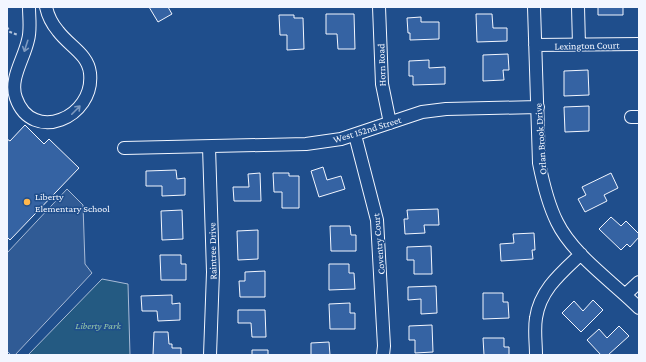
<svg xmlns="http://www.w3.org/2000/svg" width="646" height="362" viewBox="0 0 646 362" font-family="'Crimson Pro',serif">
  <style>
    .green { fill: #245a82; stroke: #a8bbd7 }
    .parking { fill: #305b95; stroke: #a8bbd7 }
    .building { fill: #3563a3; stroke: #f2f6ff }
    .lines { fill: none; stroke-linecap: round; stroke-linejoin: round }
    .minor-casing { stroke: #f2f6ff; stroke-width: 14 }
    .path { stroke: #b3c4dc; stroke-width: 2; stroke-dasharray: 3 2; stroke-linecap: butt }
    .minor { stroke: #1f4e8c; stroke-width: 12 }
    .oneway { stroke: #7e9ac0 }
    .poi-dot { fill: #ffb74d; stroke: #1f4e8c; stroke-width: 1.5 }
    .labels { text-anchor: middle; stroke-width: 3; stroke-linejoin: round; paint-order: stroke }
    .street-label { font-size: 10px; fill: #f2f6ff; stroke: #1f4e8c }
    .poi-label { font-size: 10px; fill: #f2f6ff; stroke: #1f4e8c; text-anchor: start }
    .park-label { font-size: 10px; font-style: italic; fill: #97c8a6; stroke: #1f4e8c }
  </style>
  <rect width="100%" height="100%" fill="#1f4e8c"/>
  <path class="green" d="M 102,279 L 128,284 L 130,355 L 28,355 Z"/>
  <path class="parking" d="M 67,189 L 83,205 L 85,264 L 92,273 L 15,355 L 11,355 L 7,351 L 7,253 Z"/>
  <path class="building" d="M 149,7 L 168,7 L 172,14 L 158,22 Z
    M 598,7 L 623,7 L 623,15 L 598,15 Z
    M 326,14 L 354,14 L 355,49 L 338,49 L 337,34 L 326,34 Z
    M 476,14 L 492,14 L 493,28 L 507,28 L 507,41 L 477,42 Z
    M 279,15 L 294,15 L 294,18 L 303,18 L 304,49 L 287,50 L 287,35 L 280,35 Z
    M 421,17 L 421,22 L 439,22 L 439,39 L 410,40 L 410,33 L 408,33 L 407,18 Z
    M 508,54 L 509,70 L 503,70 L 504,80 L 483,81 L 483,55 Z
    M 429,60 L 429,68 L 445,67 L 445,84 L 413,85 L 413,76 L 409,76 L 409,61 Z
    M 588,70 L 589,95 L 564,96 L 564,71 Z
    M 589,106 L 589,131 L 565,132 L 564,107 Z
    M 25,125 L 44,144 L 49,139 L 79,168 L 10,240 L 7,237 L 7,139 L 10,141 Z
    M 323,167 L 327,180 L 341,176 L 345,189 L 319,197 L 311,171 Z
    M 176,170 L 177,179 L 185,178 L 185,195 L 162,196 L 162,186 L 146,186 L 146,171 Z
    M 260,173 L 261,201 L 234,201 L 233,187 L 249,187 L 248,174 Z
    M 273,173 L 289,173 L 289,176 L 299,176 L 299,208 L 282,208 L 282,192 L 274,192 Z
    M 611,173 L 618,188 L 604,195 L 607,201 L 585,212 L 578,199 L 586,195 L 582,187 Z
    M 438,209 L 439,225 L 424,225 L 425,233 L 405,234 L 404,219 L 408,219 L 407,210 Z
    M 182,210 L 183,239 L 162,240 L 161,211 Z
    M 611,217 L 621,226 L 626,221 L 639,234 L 639,237 L 630,247 L 627,244 L 621,250 L 599,229 Z
    M 330,226 L 350,226 L 351,235 L 356,235 L 356,251 L 331,251 Z
    M 258,230 L 258,259 L 238,260 L 237,231 Z
    M 534,233 L 535,250 L 532,250 L 533,259 L 501,261 L 500,244 L 514,243 L 513,234 Z
    M 431,246 L 432,274 L 414,274 L 414,260 L 407,260 L 407,247 Z
    M 160,255 L 181,255 L 181,264 L 186,264 L 186,280 L 161,280 Z
    M 329,264 L 349,264 L 349,273 L 354,273 L 355,289 L 329,290 Z
    M 265,271 L 265,297 L 240,297 L 239,281 L 245,281 L 245,272 Z
    M 436,286 L 437,313 L 421,314 L 421,299 L 408,300 L 408,287 Z
    M 483,293 L 503,293 L 503,302 L 508,302 L 509,318 L 483,319 Z
    M 172,295 L 172,304 L 180,303 L 180,320 L 158,321 L 157,311 L 142,311 L 141,296 Z
    M 593,300 L 603,310 L 581,332 L 562,313 L 574,301 L 583,311 Z
    M 350,303 L 350,313 L 355,313 L 355,329 L 330,329 L 329,304 Z
    M 238,310 L 265,310 L 266,337 L 252,337 L 251,323 L 238,323 Z
    M 432,325 L 433,352 L 415,353 L 415,340 L 409,340 L 409,326 Z
    M 619,326 L 629,336 L 608,355 L 601,355 L 587,340 L 599,329 L 607,338 Z
    M 154,332 L 168,332 L 169,344 L 172,344 L 172,348 L 181,348 L 181,355 L 153,355 Z
    M 483,338 L 504,338 L 504,347 L 509,347 L 509,355 L 484,355 Z
    M 329,342 L 330,355 L 311,355 L 311,343 Z
    M 252,350 L 268,350 L 268,355 L 252,355 Z"/>
  <g class="lines">
    <g class="minor-casing">
      <path id="minor" d="M 29,7 C 29,18 31,30 28,40 C 24,59 9,79 16,98 C 32,144 95,118 90,73 C 88,54 69,46 58,31 C 52,24 48,16 46,7
        M 379,7 L 382,84 L 390,123
        M 534,7 L 539,163 C 543,183 548,204 557,222 C 573,255 613,282 639,308
        M 578,7 L 579,45
        M 535,45 L 639,44
        M 631,117 L 639,117
        M 355,135 L 377,220 L 384,346 L 383,355
        M 209,147 L 213,272 L 210,355
        M 124,148 L 306,144 L 341,139 L 422,112 L 446,109 L 538,107
        M 626,294 L 639,282
        M 536,355 C 536,343 534,330 536,318 C 540,290 561,273 581,254"/>
    </g>
    <path class="path" d="M 7,27 L 10,32 L 18,35"/>
    <use href="#minor" class="minor"/>
  </g>
  <defs><path id="oneway-shaft" d="M-6 0H5M1.5-3L5.5 0L1.5 3" fill="none" stroke-width="1.6" stroke-linecap="round" stroke-linejoin="round"/></defs>
  <g class="oneway">
    <use href="#oneway-shaft" transform="translate(26 46) rotate(108)"/>
    <use href="#oneway-shaft" transform="translate(76 110) rotate(-45)"/>
  </g>
  <circle class="poi-dot" cx="27" cy="202" r="4"/>
  <g class="labels">
    <g class="street-label">
      <text transform="translate(587 45) rotate(-1)" y="4">Lexington Court</text>
      <text transform="translate(381 65) rotate(-92)" y="4">Horn Road</text>
      <text transform="translate(367 129) rotate(-17)" y="4">West 152nd Street</text>
      <text transform="translate(540 139) rotate(-94)" y="4">Orlan Brook Drive</text>
      <text transform="translate(378 244) rotate(-95)" y="4">Coventry Court</text>
      <text transform="translate(212 251) rotate(-91)" y="4">Raintree Drive</text>
    </g>
    <g class="poi-label">
      <text x="35" y="200">Liberty<tspan x="35" dy="12">Elementary School</tspan></text>
    </g>
    <g class="park-label">
      <text x="98" y="329">Liberty Park</text>
    </g>
  </g>
  <rect width="646" height="362" fill="none" stroke="#f2f6ff" stroke-width="16"/>
</svg>
